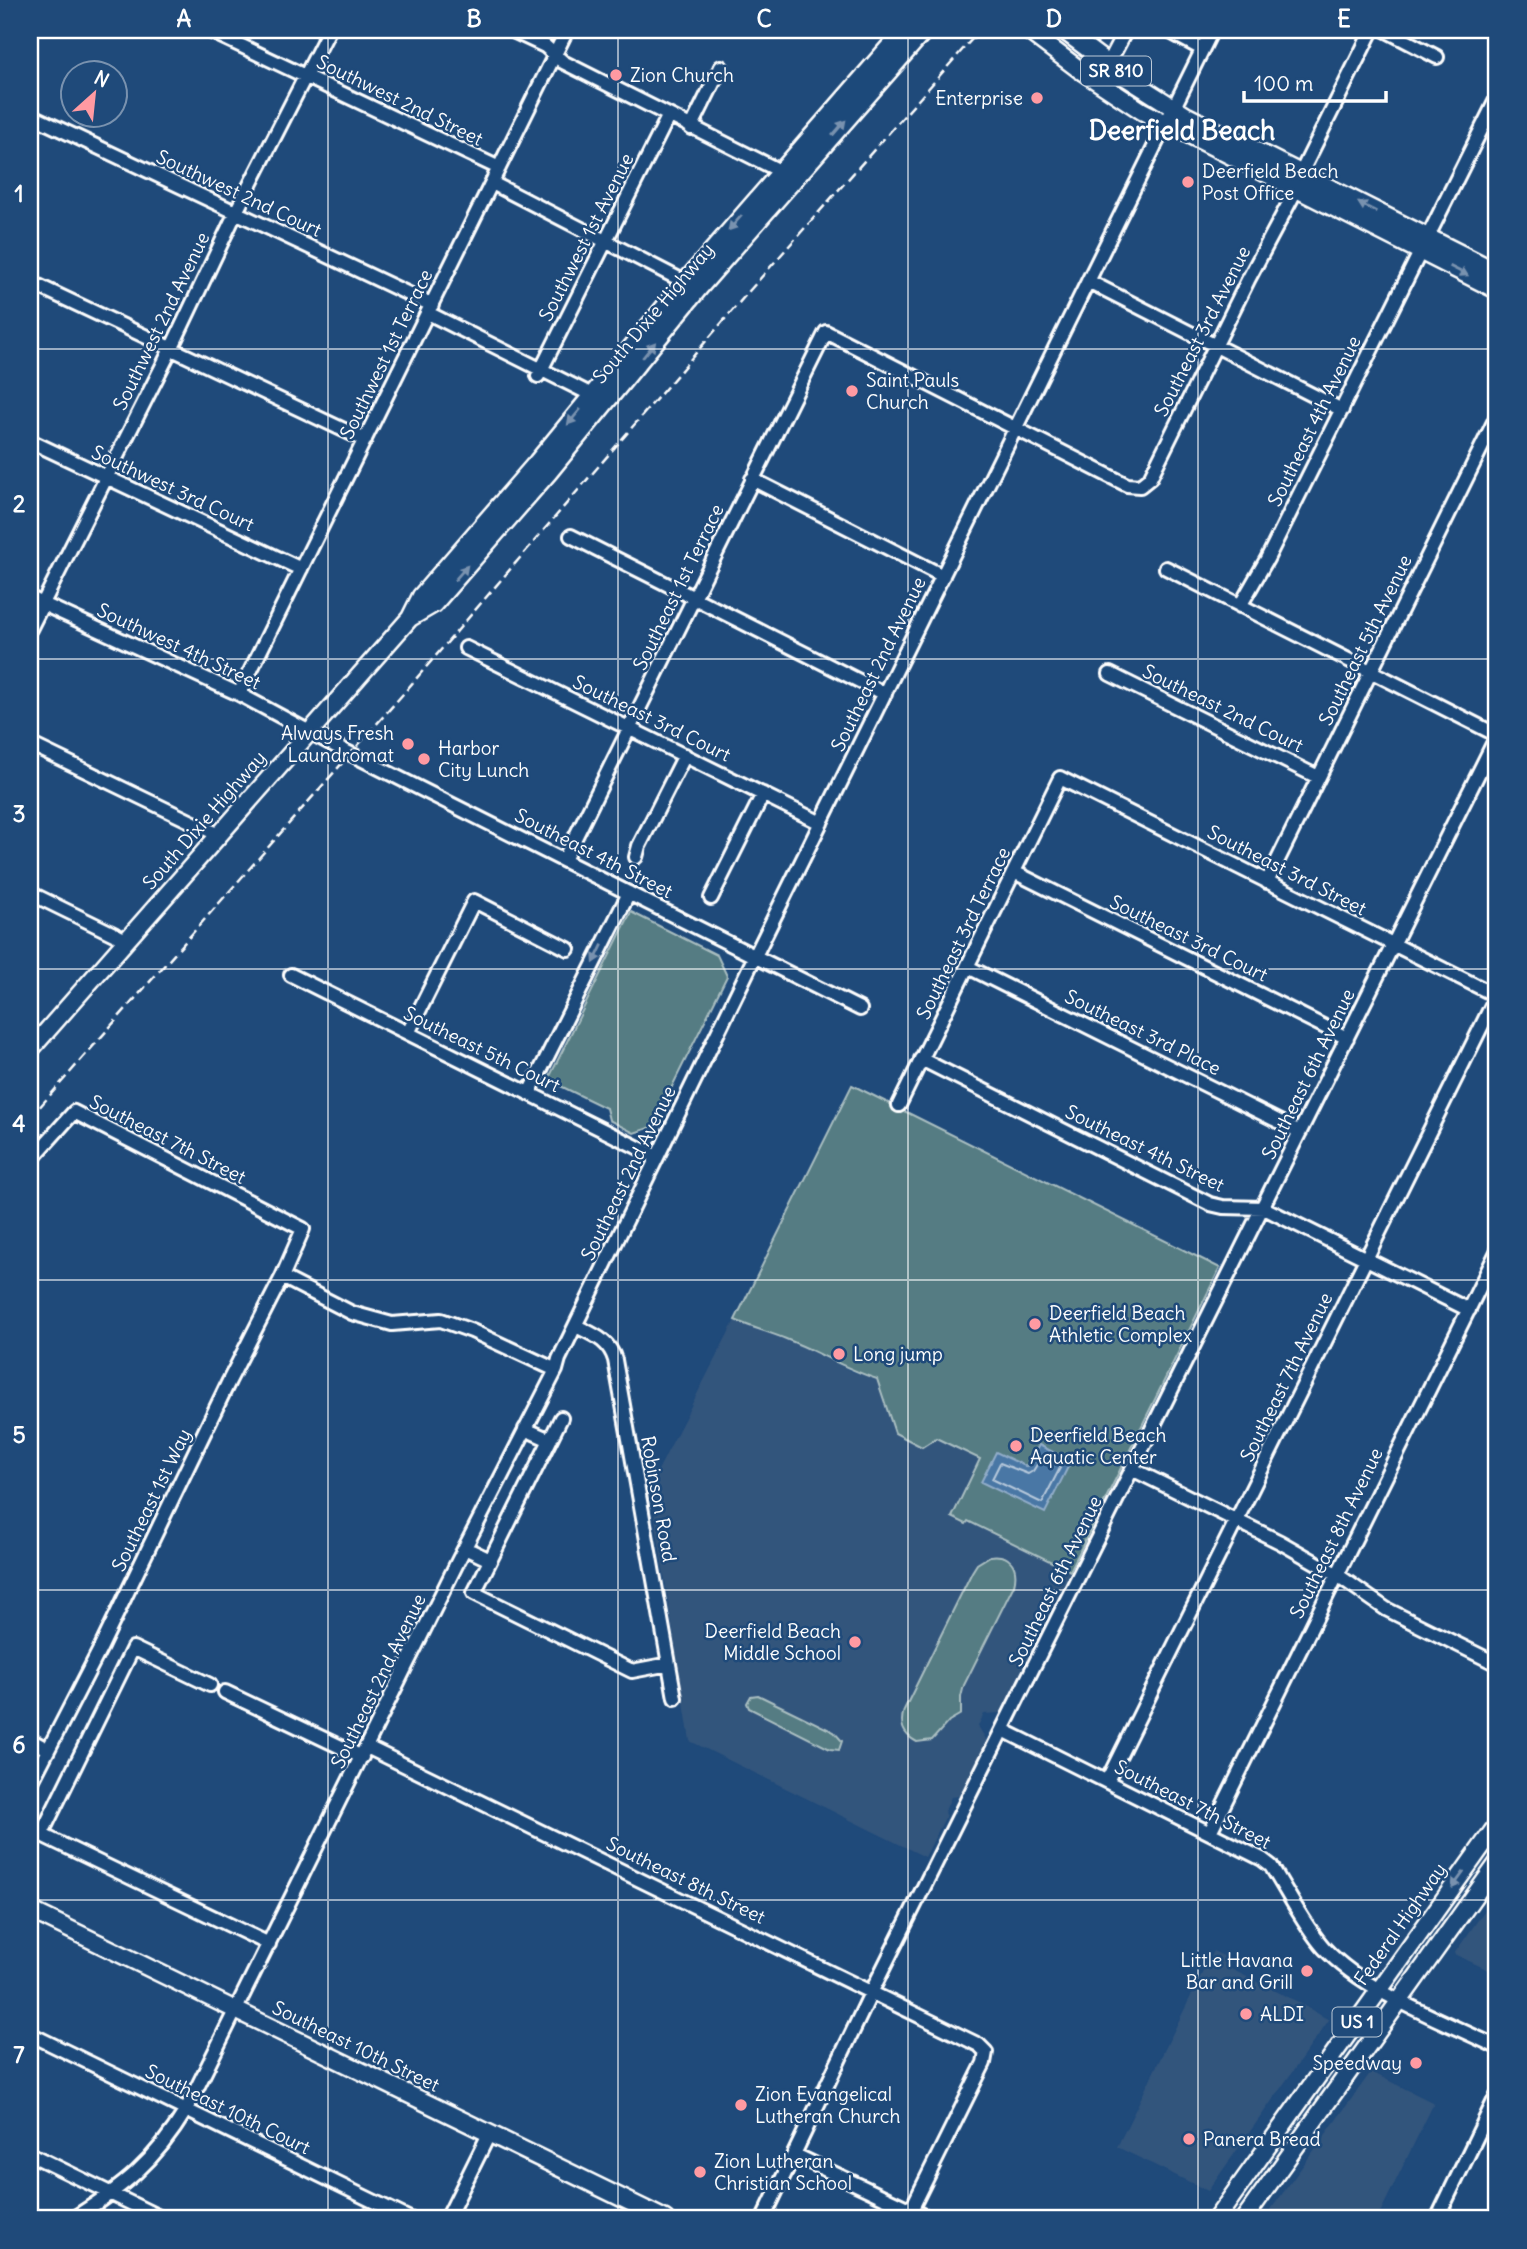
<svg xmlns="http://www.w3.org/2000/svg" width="1527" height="2249" viewBox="0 0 1527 2249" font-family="Delius,sans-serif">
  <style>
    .built { fill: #32547c }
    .green { fill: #547c83; stroke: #aabec1; stroke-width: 2 }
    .water { fill: #4a77a5; stroke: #92adc9; stroke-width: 2 }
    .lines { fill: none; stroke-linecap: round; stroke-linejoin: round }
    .shore { stroke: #b7c9db; stroke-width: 2 }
    .minor-casing { stroke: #fff; stroke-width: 18 }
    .major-casing { stroke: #fff; stroke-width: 21 }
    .minor { stroke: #1f4a7a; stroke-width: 12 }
    .major { stroke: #1f4a7a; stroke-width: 16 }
    .rail { stroke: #fff; stroke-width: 2.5; stroke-dasharray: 10 5; stroke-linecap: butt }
    .oneway { fill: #7992af }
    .grid { fill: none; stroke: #fff; stroke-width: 2; stroke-opacity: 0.55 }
    .poi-dot { fill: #ff9aa2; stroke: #1f4a7a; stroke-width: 2.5 }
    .labels { text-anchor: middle; stroke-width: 5; stroke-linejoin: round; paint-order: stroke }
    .shield { fill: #1f4a7a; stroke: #bcc9d7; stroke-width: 2 }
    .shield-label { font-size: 18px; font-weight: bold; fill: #fff }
    .poi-label { font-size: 19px; fill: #fff; stroke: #1f4a7a; text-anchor: start }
    .street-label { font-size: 19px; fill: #fff; stroke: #1f4a7a }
    .district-label { font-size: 26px; font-weight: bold; fill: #fff; stroke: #1f4a7a }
    .neatline { fill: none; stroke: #fff; stroke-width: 2.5 }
    .grid-label { font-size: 23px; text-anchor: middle; font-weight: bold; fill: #fff }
  </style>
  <rect width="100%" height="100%" fill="#1f4a7a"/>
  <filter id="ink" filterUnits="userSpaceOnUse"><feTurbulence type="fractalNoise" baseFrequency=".0143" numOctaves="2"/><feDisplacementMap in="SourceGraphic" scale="14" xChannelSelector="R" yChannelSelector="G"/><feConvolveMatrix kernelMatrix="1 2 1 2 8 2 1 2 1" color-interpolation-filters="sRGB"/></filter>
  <g filter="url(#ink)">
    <path class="built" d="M 735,1320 L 757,1330 L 785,1338 L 853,1372 L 877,1379 L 895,1433 L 936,1438 L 980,1460 L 953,1516 L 966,1523 L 968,1520 L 1070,1571 L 1000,1713 L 984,1714 L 978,1726 L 987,1741 L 959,1796 L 951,1797 L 944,1813 L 946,1816 L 925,1857 L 690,1741 L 650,1486 Z
      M 1497,1893 L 1497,1974 L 1454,1954 Z
      M 1213,1951 L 1232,1960 L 1229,1968 L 1298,2002 L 1329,2020 L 1208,2191 L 1117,2147 Z
      M 1371,2072 L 1434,2103 L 1377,2219 L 1264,2219 Z"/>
    <path class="green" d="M 631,912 L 717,955 L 727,976 L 652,1127 L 634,1133 L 609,1120 L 606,1108 L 548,1080 Z
      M 852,1085 L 1220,1268 L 1070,1571 L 968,1521 L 966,1524 L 952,1517 L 980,1459 L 936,1438 L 922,1447 L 895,1433 L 877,1379 C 845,1369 817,1351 786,1339 C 769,1332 752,1328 735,1320 Z
      M 990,1556 C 1010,1553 1019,1566 1014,1585 L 964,1685 L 961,1697 L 961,1714 L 949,1721 L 932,1740 L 917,1742 C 903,1735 899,1725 904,1710 L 972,1572 L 977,1564 Z
      M 758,1695 L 834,1732 L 842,1741 L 839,1750 L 830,1749 L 749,1708 L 747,1703 L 751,1696 Z"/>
    <path class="water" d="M 1039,1445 L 1071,1461 L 1045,1513 L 981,1482 L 996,1452 L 1027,1467 Z"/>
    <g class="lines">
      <path class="shore" d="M 1043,1455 L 1059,1463 L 1061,1466 L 1042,1503 L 992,1479 L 1000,1463 L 1028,1474 L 1033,1471 Z"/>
      <g class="minor-casing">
        <path id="minor" d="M 208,30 L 499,168
          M 511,30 L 545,46 L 563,62 L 788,175
          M 1167,30 L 1202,49
          M 1385,30 L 1437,57
          M 1108,64 L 1126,30
          M 30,115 L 432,305
          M 691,128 L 721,67
          M 1301,173 L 1372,30
          M 492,183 L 685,282
          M 1088,281 L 1342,410
          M 30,282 L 365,440
          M 428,313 L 600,399
          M 538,376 L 668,117
          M 30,441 L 301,569
          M 752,479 L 943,576
          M 571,536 L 885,694
          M 1166,568 L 1497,735
          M 30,598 L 239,694 L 345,751 L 860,1009
          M 1240,606 L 1267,559 L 1497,98
          M 30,629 L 171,349 L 236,212 L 329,30
          M 466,648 L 821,823
          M 1110,674 L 1318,777
          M 239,694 L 567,30
          M 30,744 L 219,835
          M 636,857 L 639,846 L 685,755
          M 564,860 L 826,332 L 1127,485 L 1140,486 L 1150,478 L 1248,280 L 1296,190
          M 1014,872 L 1347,1038
          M 1267,882 L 1497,416
          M 30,893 L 126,940
          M 711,898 L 763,794
          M 968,967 L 1300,1132
          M 291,975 L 657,1157
          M 408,1033 L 474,901 L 568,949
          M 921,1059 L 1210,1204 L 1223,1207 L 1264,1208 L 1469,1310
          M 529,1093 L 629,893
          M 899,1105 L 1060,778 L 1497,996
          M 30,1161 L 74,1112 L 303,1229 L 282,1277 L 229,1381 L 100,1649 L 30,1785
          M 282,1277 L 352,1313 L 392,1324 L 441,1320 L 472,1331 L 556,1370
          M 576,1326 C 594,1335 609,1340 615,1360 L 675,1698
          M 561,1418 L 474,1593 L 632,1671 L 669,1664
          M 525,1429 L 550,1440
          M 1132,1469 L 1280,1542 L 1336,1574 L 1386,1609 L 1497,1664
          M 465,1548 L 490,1560
          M 210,1685 L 133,1648 L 43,1831 L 44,1836 L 269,1944
          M 225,1692 L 362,1757
          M 1003,1730 L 1262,1859 L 1271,1866 C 1287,1891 1305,1927 1324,1948 C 1366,1993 1442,2020 1497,2047
          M 30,1740 L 47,1749
          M 367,1747 L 979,2045 L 986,2052 L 984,2063 L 911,2210
          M 1107,1781 L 1493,1003 L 1497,990
          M 1210,1832 L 1497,1252
          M 30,2034 L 410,2219
          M 30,2154 L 163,2219
          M 795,2155 L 930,2219
          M 72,2219 C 123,2187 154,2163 186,2110 L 458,1561 L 556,1370 L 559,1359 L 755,956 L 1212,30
          M 447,2219 L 489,2134
          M 763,2219 L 872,1991 L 1497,736
          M 1437,2219 L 1497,2095"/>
      </g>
      <g class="major-casing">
        <path id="major" d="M 1027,30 L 1080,70 L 1142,111 L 1497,290
          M 1063,30 L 1127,78 L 1187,116 L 1497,272
          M 410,618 L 434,604 L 549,472 L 700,287 L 925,30
          M 30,1050 L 410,618 L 421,596 L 537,462 L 685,282 L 904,30
          M 30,1910 L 665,2219
          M 1216,2219 L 1497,1825
          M 1244,2219 L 1497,1864"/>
      </g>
      <use href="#minor" class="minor"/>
      <use href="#major" class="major"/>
      <path class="rail" d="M 30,1118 L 403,694 L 750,290 L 980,30"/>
    </g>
    <defs><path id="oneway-solid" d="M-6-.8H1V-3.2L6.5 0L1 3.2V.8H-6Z" transform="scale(1.75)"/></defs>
    <g class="oneway">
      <use href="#oneway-solid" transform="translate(839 128) rotate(-49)"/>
      <use href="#oneway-solid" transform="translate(1367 207) rotate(-153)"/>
      <use href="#oneway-solid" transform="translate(735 223) rotate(131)"/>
      <use href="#oneway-solid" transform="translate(1459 271) rotate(27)"/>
      <use href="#oneway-solid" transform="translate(649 350) rotate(-51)"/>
      <use href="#oneway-solid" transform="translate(574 417) rotate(130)"/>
      <use href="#oneway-solid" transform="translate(461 573) rotate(-49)"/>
      <use href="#oneway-solid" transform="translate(598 954) rotate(116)"/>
      <use href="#oneway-solid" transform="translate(1458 1880) rotate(126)"/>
    </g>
  </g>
  <path class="grid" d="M 328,30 L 328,2219M 618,30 L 618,2219M 908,30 L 908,2219M 1198,30 L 1198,2219M 30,349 L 1497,349M 30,659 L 1497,659M 30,969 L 1497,969M 30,1280 L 1497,1280M 30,1590 L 1497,1590M 30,1900 L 1497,1900"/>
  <g class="poi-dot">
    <circle cx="616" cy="75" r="7"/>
    <circle cx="1037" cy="98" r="7"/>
    <circle cx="1188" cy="182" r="7"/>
    <circle cx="852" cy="391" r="7"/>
    <circle cx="408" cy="744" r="7"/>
    <circle cx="424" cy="759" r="7"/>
    <circle cx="1035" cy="1324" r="7"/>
    <circle cx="839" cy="1354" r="7"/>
    <circle cx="1016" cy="1446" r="7"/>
    <circle cx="855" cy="1642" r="7"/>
    <circle cx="1307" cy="1971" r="7"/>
    <circle cx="1246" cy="2014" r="7"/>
    <circle cx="1416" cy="2063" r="7"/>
    <circle cx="741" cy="2105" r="7"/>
    <circle cx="1189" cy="2139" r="7"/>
    <circle cx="700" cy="2172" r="7"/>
  </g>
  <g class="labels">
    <g class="shield">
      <rect x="1081" y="56.5" width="70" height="29" rx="5"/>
      <rect x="1332.5" y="2007.5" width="49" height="29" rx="5"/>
    </g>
    <g class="shield-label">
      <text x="1116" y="77">SR 810</text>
      <text x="1357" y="2028">US 1</text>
    </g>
    <g class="poi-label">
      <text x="630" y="82">Zion Church</text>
      <text x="1023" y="105" text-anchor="end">Enterprise</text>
      <text x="1202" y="178">Deerfield Beach<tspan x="1202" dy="22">Post Office</tspan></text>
      <text x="866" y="387">Saint Pauls<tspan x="866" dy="22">Church</tspan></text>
      <text x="394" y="740" text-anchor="end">Always Fresh<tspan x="394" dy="22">Laundromat</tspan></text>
      <text x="438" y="755">Harbor<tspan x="438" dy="22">City Lunch</tspan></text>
      <text x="1049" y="1320">Deerfield Beach<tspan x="1049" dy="22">Athletic Complex</tspan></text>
      <text x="853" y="1361">Long jump</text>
      <text x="1030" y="1442">Deerfield Beach<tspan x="1030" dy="22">Aquatic Center</tspan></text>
      <text x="841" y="1638" text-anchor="end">Deerfield Beach<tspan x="841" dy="22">Middle School</tspan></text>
      <text x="1293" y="1967" text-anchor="end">Little Havana<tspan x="1293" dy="22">Bar and Grill</tspan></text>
      <text x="1260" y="2021">ALDI</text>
      <text x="1402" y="2070" text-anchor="end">Speedway</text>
      <text x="755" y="2101">Zion Evangelical<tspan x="755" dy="22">Lutheran Church</tspan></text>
      <text x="1203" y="2146">Panera Bread</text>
      <text x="714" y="2168">Zion Lutheran<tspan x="714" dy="22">Christian School</tspan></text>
    </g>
    <g class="street-label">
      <text transform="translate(400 100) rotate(26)" y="7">Southwest 2nd Street</text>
      <text transform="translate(239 193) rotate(25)" y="7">Southwest 2nd Court</text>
      <text transform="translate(586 237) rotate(-63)" y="7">Southwest 1st Avenue</text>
      <text transform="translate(653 313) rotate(-50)" y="7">South Dixie Highway</text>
      <text transform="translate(161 321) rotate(-64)" y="7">Southwest 2nd Avenue</text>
      <text transform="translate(1202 331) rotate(-63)" y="7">Southeast 3rd Avenue</text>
      <text transform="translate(386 354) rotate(-64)" y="7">Southwest 1st Terrace</text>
      <text transform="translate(1314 421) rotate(-64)" y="7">Southeast 4th Avenue</text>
      <text transform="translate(173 488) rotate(25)" y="7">Southwest 3rd Court</text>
      <text transform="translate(678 587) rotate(-64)" y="7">Southeast 1st Terrace</text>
      <text transform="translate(1365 640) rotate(-64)" y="7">Southeast 5th Avenue</text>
      <text transform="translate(179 646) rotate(25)" y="7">Southwest 4th Street</text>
      <text transform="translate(878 664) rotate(-64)" y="7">Southeast 2nd Avenue</text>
      <text transform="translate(1223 708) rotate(26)" y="7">Southeast 2nd Court</text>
      <text transform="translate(652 718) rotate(26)" y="7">Southeast 3rd Court</text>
      <text transform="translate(204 820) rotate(-49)" y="7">South Dixie Highway</text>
      <text transform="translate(594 853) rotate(27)" y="7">Southeast 4th Street</text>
      <text transform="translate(1287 870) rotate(27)" y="7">Southeast 3rd Street</text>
      <text transform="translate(963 933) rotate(-64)" y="7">Southeast 3rd Terrace</text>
      <text transform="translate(1189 938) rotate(26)" y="7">Southeast 3rd Court</text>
      <text transform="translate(1143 1032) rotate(26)" y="7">Southeast 3rd Place</text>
      <text transform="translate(482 1049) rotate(26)" y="7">Southeast 5th Court</text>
      <text transform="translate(1308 1074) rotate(-64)" y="7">Southeast 6th Avenue</text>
      <text transform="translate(168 1139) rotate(27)" y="7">Southeast 7th Street</text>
      <text transform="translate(1145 1148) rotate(26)" y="7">Southeast 4th Street</text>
      <text transform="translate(628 1173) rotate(-64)" y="7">Southeast 2nd Avenue</text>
      <text transform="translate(1286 1377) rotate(-64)" y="7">Southeast 7th Avenue</text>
      <text transform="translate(659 1499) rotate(80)" y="7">Robinson Road</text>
      <text transform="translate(151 1500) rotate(-64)" y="7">Southeast 1st Way</text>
      <text transform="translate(1336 1533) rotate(-64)" y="7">Southeast 8th Avenue</text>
      <text transform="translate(1055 1581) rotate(-64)" y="7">Southeast 6th Avenue</text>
      <text transform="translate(378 1681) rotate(-64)" y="7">Southeast 2nd Avenue</text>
      <text transform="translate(1193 1804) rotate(27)" y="7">Southeast 7th Street</text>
      <text transform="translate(686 1880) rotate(26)" y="7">Southeast 8th Street</text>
      <text transform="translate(1400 1924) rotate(-55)" y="7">Federal Highway</text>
      <text transform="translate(356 2046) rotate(26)" y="7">Southeast 10th Street</text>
      <text transform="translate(228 2109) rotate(26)" y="7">Southeast 10th Court</text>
    </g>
    <g class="district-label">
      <text x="1182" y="140">Deerfield Beach</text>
    </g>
  </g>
  <rect width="1527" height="2249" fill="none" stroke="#1f4a7a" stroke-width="77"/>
  <g transform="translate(94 94) rotate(27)"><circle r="33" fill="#1f4a7a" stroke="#7992af" stroke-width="2"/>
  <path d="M0-5L12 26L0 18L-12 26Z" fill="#ff9aa2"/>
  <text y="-10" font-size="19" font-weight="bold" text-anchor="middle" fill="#ffffff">N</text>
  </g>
  <path d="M1244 91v10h142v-10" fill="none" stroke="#ffffff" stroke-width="3.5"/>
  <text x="1254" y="91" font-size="21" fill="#ffffff" stroke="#1f4a7a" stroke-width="5" paint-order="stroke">100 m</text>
  <rect x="38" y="38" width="1450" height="2172" class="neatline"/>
  <g class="grid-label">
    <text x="184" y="27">A</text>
    <text x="474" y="27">B</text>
    <text x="764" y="27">C</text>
    <text x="1054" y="27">D</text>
    <text x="1344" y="27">E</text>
    <text x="19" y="202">1</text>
    <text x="19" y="512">2</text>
    <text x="19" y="822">3</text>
    <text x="19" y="1132">4</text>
    <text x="19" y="1443">5</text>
    <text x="19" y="1753">6</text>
    <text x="19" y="2063">7</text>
  </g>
</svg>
